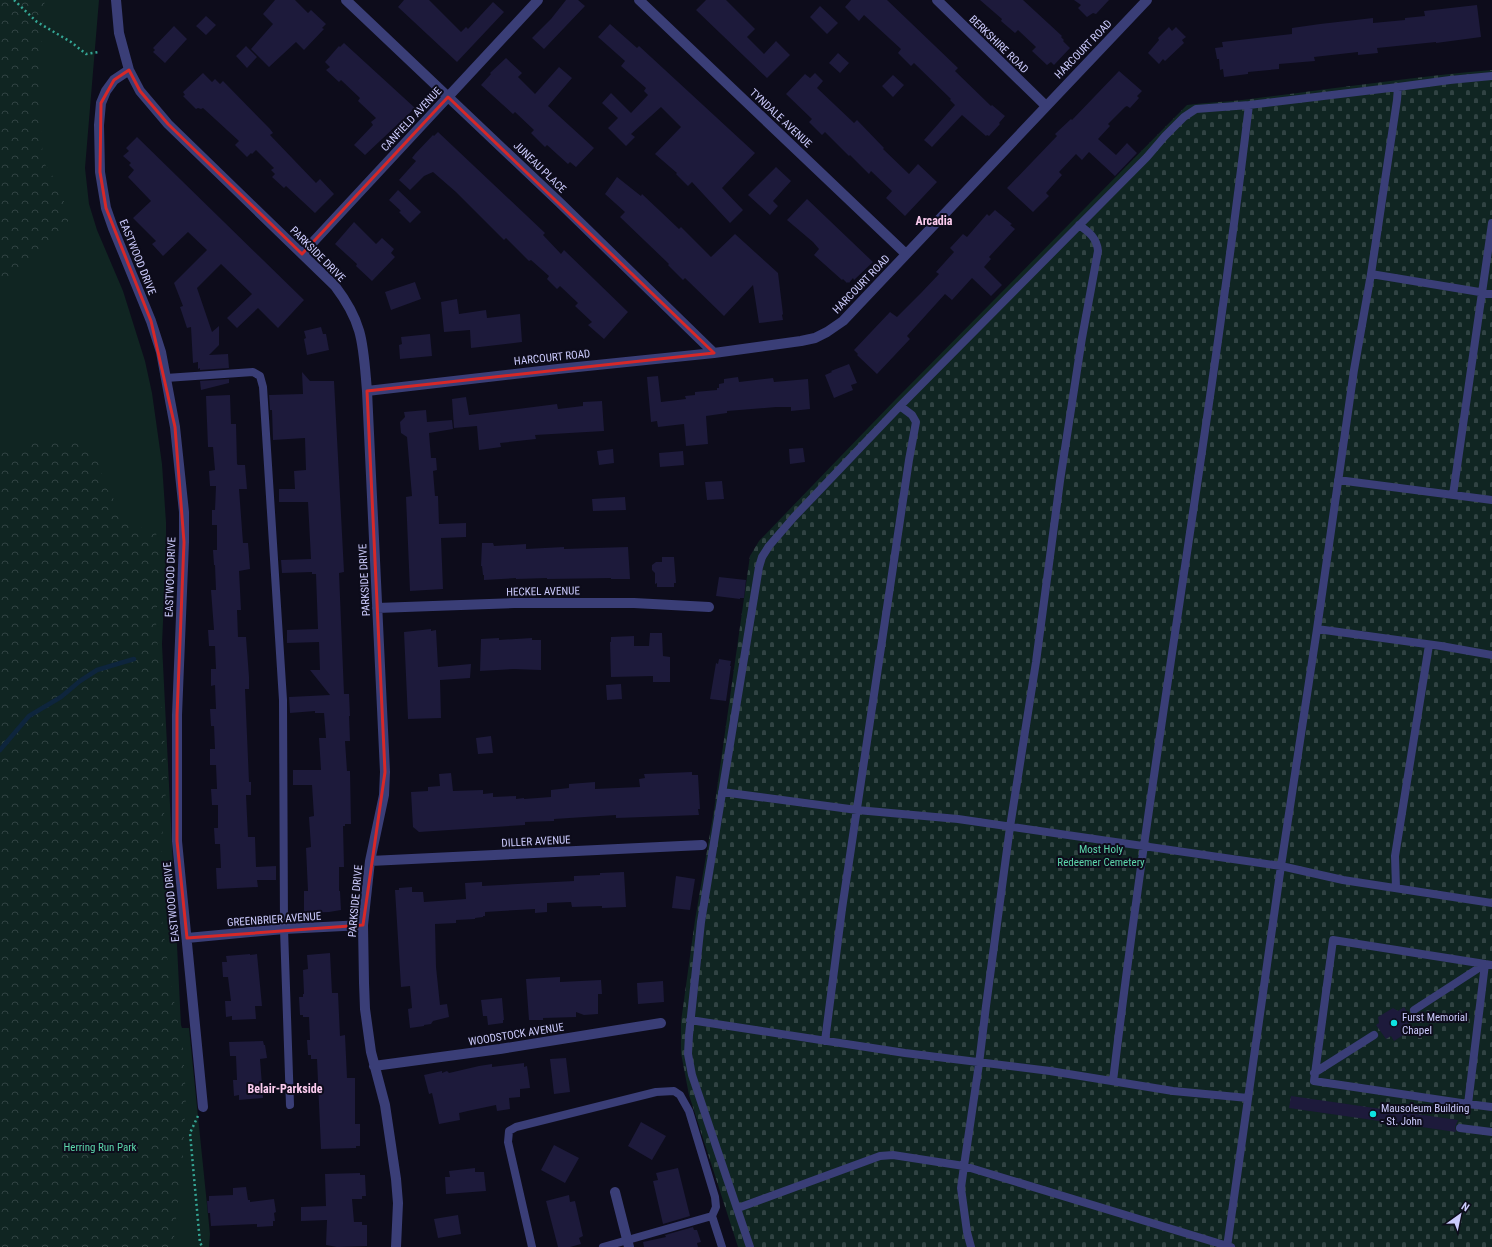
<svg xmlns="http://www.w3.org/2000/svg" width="1492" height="1247" viewBox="0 0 1492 1247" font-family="'Roboto Condensed',sans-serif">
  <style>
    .green { fill: #102522 }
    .forest { fill: url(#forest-crowns) }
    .cemetery { fill: url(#cemetery-stones) }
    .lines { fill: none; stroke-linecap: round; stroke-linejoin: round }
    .stream { stroke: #0e253d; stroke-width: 4.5 }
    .building { fill: #1d1a3b }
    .path { stroke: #34a594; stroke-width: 2.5; stroke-dasharray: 2 3; stroke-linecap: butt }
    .service { stroke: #3a3e77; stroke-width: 8 }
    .minor { stroke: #3a3e77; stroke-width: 10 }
    .marked { fill: none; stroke: #d62828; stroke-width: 3; stroke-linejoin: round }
    .poi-dot { fill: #0ee2e3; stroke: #0d0c1b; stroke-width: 1.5 }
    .labels { text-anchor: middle; stroke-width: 4; stroke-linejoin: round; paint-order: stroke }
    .street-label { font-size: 11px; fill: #cbcafc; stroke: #0d0c1b }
    .park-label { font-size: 11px; fill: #5cd6ab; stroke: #0d0c1b }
    .poi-label { font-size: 11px; fill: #cbcafc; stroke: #0d0c1b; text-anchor: start }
    .neighbourhood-label { font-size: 12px; font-weight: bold; fill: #fcccef; stroke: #0d0c1b }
  </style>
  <defs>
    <pattern id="forest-crowns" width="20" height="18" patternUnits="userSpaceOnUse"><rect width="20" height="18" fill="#102522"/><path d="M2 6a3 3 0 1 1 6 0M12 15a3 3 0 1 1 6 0" fill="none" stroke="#314343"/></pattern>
    <pattern id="cemetery-stones" width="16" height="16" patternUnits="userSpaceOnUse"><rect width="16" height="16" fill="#102522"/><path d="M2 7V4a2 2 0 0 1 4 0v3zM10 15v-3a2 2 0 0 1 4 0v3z" fill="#314343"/></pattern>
  </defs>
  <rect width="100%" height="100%" fill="#0d0c1b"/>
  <path class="green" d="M 0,0 L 99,0 L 85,168 L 89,204 L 97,230 L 123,291 L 145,361 L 152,393 L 162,464 L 166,522 L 166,557 L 162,644 L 181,1025 L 182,1028 L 189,1028 L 210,1234 L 209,1247 L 0,1247 Z"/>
  <path class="forest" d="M 0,0 L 45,0 L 43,11 L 39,98 L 43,161 L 60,188 L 69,219 L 59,244 L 45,245 L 31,257 L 8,285 L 0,290 Z
    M 44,440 L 73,441 L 101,455 L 102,482 L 115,501 L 120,520 L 156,533 L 160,556 L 156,622 L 167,777 L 162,841 L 160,905 L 170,979 L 183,1049 L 186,1097 L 183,1155 L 173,1247 L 0,1247 L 0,447 L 22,447 Z"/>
  <path class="cemetery" d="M 1492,70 L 1492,1247 L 738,1247 L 689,1095 L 681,1053 L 681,1022 L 695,920 L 714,810 L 750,556 L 759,541 L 895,400 L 1187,105 C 1209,102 1230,102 1251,99 C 1331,89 1411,77 1492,70 Z"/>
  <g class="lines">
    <path class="stream" d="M 0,750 L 29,716 L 61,697 L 80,681 L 97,670 L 134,659"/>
  </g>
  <path class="building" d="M 275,0 L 295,0 L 308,13 L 311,10 L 326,24 L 322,28 L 324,29 L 304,50 L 296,42 L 269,67 L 251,49 L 273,24 L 263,14 Z
    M 404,0 L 429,0 L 461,32 L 466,27 L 468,29 L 493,2 L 504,12 L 457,62 L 398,7 Z
    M 566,0 L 578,0 L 585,6 L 544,49 L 532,38 L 551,19 Z
    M 706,0 L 726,0 L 755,29 L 747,37 L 764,54 L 776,41 L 790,55 L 767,78 L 696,10 Z
    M 851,0 L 887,0 L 958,68 L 955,71 L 991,106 L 992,105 L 1005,116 L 999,123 L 1000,124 L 989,136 L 987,135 L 986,136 L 962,115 L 932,147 L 924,140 L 955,105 L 950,100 L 951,99 L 914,63 L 911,66 L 898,53 L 901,49 L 864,15 L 859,21 L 845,7 Z
    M 980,0 L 1023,0 L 1062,36 L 1061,37 L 1064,40 L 1063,41 L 1070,48 L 1054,65 L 1051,62 L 1047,65 L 1032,51 L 1036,47 L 1018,30 L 1015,33 L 1001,21 L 1002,19 Z
    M 1074,0 L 1109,0 L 1096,14 L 1093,13 L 1087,17 L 1078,8 L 1081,5 Z
    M 1477,5 L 1481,37 L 1436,43 L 1436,42 L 1377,48 L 1378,53 L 1358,55 L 1358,52 L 1314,57 L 1315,61 L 1279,64 L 1279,69 L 1248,72 L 1248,74 L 1224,77 L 1223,69 L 1220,70 L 1219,59 L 1217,59 L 1215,48 L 1223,47 L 1222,42 L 1292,34 L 1292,28 L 1320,24 L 1373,18 L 1373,23 L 1405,20 L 1405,18 L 1425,16 L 1424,11 Z
    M 820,6 L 838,23 L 827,34 L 810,17 Z
    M 206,16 L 216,25 L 206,35 L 196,26 Z
    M 610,24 L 637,48 L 639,46 L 755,153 L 722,188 L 743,210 L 730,223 L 692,182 L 688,186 L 676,174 L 677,173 L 655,154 L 681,127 L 661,107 L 631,134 L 635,137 L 626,146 L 608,128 L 618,118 L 602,103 L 611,93 L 631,113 L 648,95 L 644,91 L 646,88 L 621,66 L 625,61 L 598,37 Z
    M 174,26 L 187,39 L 165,63 L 153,52 L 155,50 L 153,48 Z
    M 1169,27 L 1172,31 L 1176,27 L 1186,37 L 1182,40 L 1184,43 L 1165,61 L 1163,59 L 1159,64 L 1148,53 L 1159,40 L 1158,38 Z
    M 344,43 L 415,108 L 365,155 L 354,145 L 373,125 L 371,122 L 376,118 L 358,101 L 360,98 L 341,80 L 339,82 L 326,70 L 330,67 L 325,62 L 339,46 L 340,47 Z
    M 246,46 L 257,57 L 247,68 L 236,56 Z
    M 838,53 L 849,63 L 840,73 L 829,63 Z
    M 506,58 L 522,73 L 518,77 L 535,94 L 559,67 L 572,78 L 548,106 L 594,148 L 576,167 L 570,162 L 568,164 L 547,145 L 545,147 L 531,133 L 534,130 L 515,112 L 513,114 L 481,85 L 491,74 L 490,73 Z
    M 1119,71 L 1142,91 L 1137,96 L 1139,98 L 1130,108 L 1127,106 L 1125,107 L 1108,124 L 1110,126 L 1098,139 L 1116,155 L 1127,143 L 1137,153 L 1115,176 L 1089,152 L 1082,160 L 1076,154 L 1059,172 L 1062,175 L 1046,193 L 1049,196 L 1033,212 L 1007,188 L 1057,136 L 1055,134 L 1071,119 L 1072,120 Z
    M 203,73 L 212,82 L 215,79 L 220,84 L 223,81 L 270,129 L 273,133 L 270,135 L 316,183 L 320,179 L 334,194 L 315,213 L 286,186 L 284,188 L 272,177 L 275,174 L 271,170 L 274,168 L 256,150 L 252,154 L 251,153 L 247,157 L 235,145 L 239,141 L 203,108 L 201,109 L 198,108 L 196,109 L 183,96 L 185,95 L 183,92 Z
    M 815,73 L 823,81 L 817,88 L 854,123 L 857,120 L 884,148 L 883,149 L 909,174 L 918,164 L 937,182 L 905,216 L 886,198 L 892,191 L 871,171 L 869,174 L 850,155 L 849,156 L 825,132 L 822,135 L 809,122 L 812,119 L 786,94 L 805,74 L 810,78 Z
    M 893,75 L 904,85 L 893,97 L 882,86 Z
    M 438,132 L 545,233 L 543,235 L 561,254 L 564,250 L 628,312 L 604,339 L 588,325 L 592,322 L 575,306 L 578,303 L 560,286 L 557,289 L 547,279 L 549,276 L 531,260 L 529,261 L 506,238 L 504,240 L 456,192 L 433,172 L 424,176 L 410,190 L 399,180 L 416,161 L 412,158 L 415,154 L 433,135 L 434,136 Z
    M 137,137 L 304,300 L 278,328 L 258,308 L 237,328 L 227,318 L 252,294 L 221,264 L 197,288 L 212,332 L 219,326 L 219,345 L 209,355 L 228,354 L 229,368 L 200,370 L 200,368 L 198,369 L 198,362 L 193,363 L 191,327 L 187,328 L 180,307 L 183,306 L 174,283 L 207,250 L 188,232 L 163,256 L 152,244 L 156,241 L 133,218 L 151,201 L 128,177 L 134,170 L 129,165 L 131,163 L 123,156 L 129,151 L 126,148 Z
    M 776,167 L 791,181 L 773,201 L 778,206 L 770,215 L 748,195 Z
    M 617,177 L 641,196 L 642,194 L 679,229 L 681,227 L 711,257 L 735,234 L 778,273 L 783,314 L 782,315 L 783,320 L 759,323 L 753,285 L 724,316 L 685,278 L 683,280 L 668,265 L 669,264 L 620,217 L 625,212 L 605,194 Z
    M 398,190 L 421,212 L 410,223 L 399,212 L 401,211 L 389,200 Z
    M 807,199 L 873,262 L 854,280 L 853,278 L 849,283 L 848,282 L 847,283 L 843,279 L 842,280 L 814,255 L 819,249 L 813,242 L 787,220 Z
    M 995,210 L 1012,224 L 1010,225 L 1015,229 L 989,257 L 991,259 L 984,267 L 1002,285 L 991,296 L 972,278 L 952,300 L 945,294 L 907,336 L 910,339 L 877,374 L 857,355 L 858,354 L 854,350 L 890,312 L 897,317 L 921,293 L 939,274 L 936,272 L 954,252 L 950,248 L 963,234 L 967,237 L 987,214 L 989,216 Z
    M 354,222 L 376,244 L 382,238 L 394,249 L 391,253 L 395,257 L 372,281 L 356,266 L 357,264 L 335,244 Z
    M 415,282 L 421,299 L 391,310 L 385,292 Z
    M 457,299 L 459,314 L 486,310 L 487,318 L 520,314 L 522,342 L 471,348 L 470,330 L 444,332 L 441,302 Z
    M 321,327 L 323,334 L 326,334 L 329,350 L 307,355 L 304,339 L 306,338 L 304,331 Z
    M 430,334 L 432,356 L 400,359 L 399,345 L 402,344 L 401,337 Z
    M 849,364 L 857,383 L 851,385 L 853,390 L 834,398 L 825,375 L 832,372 L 831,371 Z
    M 302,372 L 310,381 L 334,381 L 344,572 L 339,573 L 344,694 L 349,694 L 350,716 L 349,716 L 350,741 L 345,741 L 347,771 L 350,771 L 351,824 L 345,824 L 345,826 L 343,826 L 344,867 L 339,867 L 339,891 L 340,891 L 341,910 L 329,912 L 304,913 L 304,891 L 308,891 L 306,848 L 311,847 L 309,817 L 314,816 L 312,785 L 293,785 L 293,770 L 321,770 L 319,738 L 326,738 L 324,713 L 315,713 L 315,711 L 290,713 L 289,697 L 330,695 L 310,670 L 320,670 L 319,642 L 287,643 L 287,630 L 318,629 L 316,574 L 312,574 L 312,572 L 282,573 L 281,560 L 311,559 L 308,502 L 279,502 L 279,489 L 295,489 L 294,471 L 306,470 L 305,438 L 273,440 L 272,410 L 270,410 L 269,395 L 303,394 Z
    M 658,376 L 661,402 L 686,399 L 685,396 L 695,395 L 695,392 L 717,390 L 717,388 L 719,388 L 719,384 L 724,383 L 724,379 L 738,377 L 739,382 L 773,378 L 774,382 L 808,379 L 810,409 L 791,411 L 791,407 L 776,407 L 727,411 L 727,413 L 706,416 L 708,444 L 686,446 L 684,424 L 658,427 L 657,421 L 651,422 L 647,377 Z
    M 229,379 L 229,383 L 201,390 L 200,381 Z
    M 230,395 L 231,424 L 236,424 L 237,464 L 238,465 L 245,465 L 247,489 L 239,489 L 243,543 L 248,543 L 250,569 L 239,571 L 241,610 L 237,610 L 238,637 L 246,637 L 249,677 L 249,689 L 245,689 L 249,782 L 251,782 L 251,795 L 246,795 L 248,837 L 255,837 L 256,867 L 276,866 L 276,880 L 257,880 L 258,887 L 217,889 L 216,868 L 221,868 L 220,844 L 215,844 L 214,828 L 218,828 L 218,805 L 212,805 L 211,789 L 217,789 L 216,765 L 210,765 L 210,749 L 215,749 L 214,726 L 211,726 L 210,709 L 216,709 L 215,685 L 211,686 L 211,669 L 216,669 L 215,646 L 209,646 L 208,630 L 214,630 L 211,590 L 216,590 L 215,565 L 214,565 L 213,550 L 217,550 L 217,525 L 212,525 L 212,510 L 215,510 L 216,486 L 210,486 L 209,471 L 215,470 L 213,447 L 208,447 L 206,396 Z
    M 466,397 L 469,415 L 557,404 L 558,409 L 583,406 L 583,402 L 602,401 L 604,431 L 535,435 L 536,439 L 500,443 L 501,447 L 479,450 L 477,426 L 454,428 L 452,399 Z
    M 426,410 L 427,422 L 452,420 L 453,429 L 429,433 L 431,458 L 436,458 L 437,470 L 433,471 L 435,496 L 438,496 L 439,524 L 466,523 L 466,537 L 441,538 L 443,589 L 410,591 L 406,497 L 412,496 L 407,437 L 401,433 L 400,422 L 405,417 L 404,412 Z
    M 803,448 L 805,462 L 790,464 L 789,449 Z
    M 613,449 L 614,463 L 599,465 L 597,451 Z
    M 683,451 L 684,465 L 660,467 L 659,453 Z
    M 722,481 L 724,499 L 707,500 L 705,482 Z
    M 625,497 L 626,510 L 593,511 L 592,499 Z
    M 482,543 L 493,543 L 494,546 L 526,544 L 526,549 L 564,547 L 564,549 L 628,547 L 630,579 L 611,579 L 611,578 L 547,579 L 547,578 L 516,579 L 516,578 L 484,580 L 484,575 L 483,575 L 482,566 L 481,566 Z
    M 662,557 L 674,557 L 676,583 L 674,583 L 674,587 L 657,587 L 657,583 L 655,584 L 655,573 L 652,570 L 652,565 L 656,562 L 662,562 Z
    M 719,577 L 746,580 L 744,598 L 740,598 L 740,599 L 716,596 Z
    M 431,629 L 431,631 L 436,630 L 438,667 L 471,664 L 470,678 L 440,680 L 441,718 L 408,719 L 404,632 Z
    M 650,633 L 662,633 L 663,656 L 670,657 L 670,682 L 653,682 L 653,676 L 611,677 L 610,642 L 611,642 L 611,637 L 634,636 L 634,646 L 649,646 Z
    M 499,638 L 499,640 L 532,638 L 532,640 L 541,640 L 541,670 L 514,669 L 480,671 L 481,639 Z
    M 719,659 L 731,661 L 730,666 L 731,666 L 726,701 L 710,699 L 716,663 L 718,664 Z
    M 621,684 L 622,699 L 607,700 L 606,685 Z
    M 491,736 L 493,753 L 478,754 L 476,738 Z
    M 692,772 L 692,775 L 698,775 L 700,809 L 698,809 L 699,815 L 616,818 L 616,815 L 554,819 L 554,821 L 525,822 L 525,825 L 419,832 L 413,827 L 411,792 L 428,791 L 428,787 L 440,786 L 439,774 L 451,773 L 453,791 L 483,790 L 483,794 L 493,793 L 493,797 L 516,796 L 516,799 L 524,798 L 524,799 L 551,797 L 551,790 L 569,788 L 569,784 L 595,782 L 595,789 L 640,787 L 639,779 L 645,778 L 644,774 Z
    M 624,872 L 626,907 L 602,908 L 602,906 L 572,907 L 571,902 L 547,903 L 547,912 L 535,913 L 535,909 L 485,912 L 485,916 L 483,916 L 483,917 L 475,918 L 475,919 L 456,920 L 456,923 L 435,924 L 436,967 L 440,1005 L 447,1004 L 449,1017 L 433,1021 L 431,1024 L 424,1025 L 424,1026 L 410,1028 L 408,1009 L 412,1008 L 410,986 L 401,987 L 395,890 L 399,890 L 399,888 L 412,887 L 412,892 L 423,892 L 424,902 L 466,899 L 465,883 L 482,882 L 482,886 L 574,881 L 574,876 L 600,875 L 600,873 Z
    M 676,876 L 695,879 L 690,910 L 672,908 Z
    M 330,953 L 332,993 L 338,993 L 340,1036 L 345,1035 L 347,1078 L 355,1078 L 355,1124 L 360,1124 L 360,1146 L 356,1146 L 356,1148 L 321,1149 L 317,1059 L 311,1059 L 311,1055 L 308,1055 L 307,1040 L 310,1040 L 309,1017 L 303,1017 L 303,1015 L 300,1015 L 299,997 L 303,997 L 303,994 L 304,994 L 303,970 L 308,969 L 307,955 Z
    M 250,954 L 250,955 L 257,954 L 262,1006 L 255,1006 L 256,1019 L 232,1020 L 232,1016 L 226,1017 L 225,1001 L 231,1001 L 228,977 L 223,977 L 222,962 L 227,962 L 226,956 Z
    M 560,977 L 560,982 L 601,980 L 602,994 L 598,994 L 598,1014 L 584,1015 L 576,1012 L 576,1017 L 543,1018 L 543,1020 L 529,1020 L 526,979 Z
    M 663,981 L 664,1002 L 638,1004 L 637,983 Z
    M 502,998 L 504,1020 L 503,1020 L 503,1023 L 488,1025 L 487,1016 L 483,1016 L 481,1000 Z
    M 1404,1007 L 1413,1021 L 1404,1026 L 1408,1032 L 1394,1041 L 1391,1036 L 1386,1039 L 1376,1025 L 1379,1023 L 1378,1017 L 1393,1008 L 1398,1011 Z
    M 263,1041 L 264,1045 L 265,1045 L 267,1058 L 260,1059 L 263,1098 L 239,1100 L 239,1095 L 234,1096 L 233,1080 L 237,1080 L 236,1056 L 230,1056 L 229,1042 Z
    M 566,1058 L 570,1092 L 554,1094 L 550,1059 Z
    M 524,1063 L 524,1067 L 527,1066 L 530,1088 L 520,1089 L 520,1097 L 509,1098 L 510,1109 L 497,1111 L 496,1105 L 472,1110 L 459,1113 L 460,1120 L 439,1124 L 432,1093 L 429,1094 L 424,1075 L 442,1071 L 442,1073 L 447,1071 L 449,1073 L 479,1066 L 492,1064 L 492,1067 Z
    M 1291,1096 L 1458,1120 L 1455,1127 L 1456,1132 L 1289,1108 Z
    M 641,1122 L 666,1136 L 652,1160 L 628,1146 Z
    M 554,1145 L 579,1158 L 565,1183 L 541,1170 Z
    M 475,1168 L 475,1172 L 484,1172 L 486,1191 L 446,1194 L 445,1177 L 450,1177 L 449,1171 Z
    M 678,1168 L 690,1216 L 663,1224 L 653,1181 L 658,1180 L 656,1173 Z
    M 360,1173 L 360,1175 L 365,1175 L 366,1196 L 362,1196 L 362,1199 L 352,1199 L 354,1222 L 362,1222 L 362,1225 L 367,1225 L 367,1246 L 337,1247 L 326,1245 L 327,1220 L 301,1221 L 301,1207 L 326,1206 L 325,1174 Z
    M 246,1187 L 248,1200 L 250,1200 L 250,1202 L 274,1199 L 276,1212 L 274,1213 L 275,1221 L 273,1221 L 273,1226 L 257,1227 L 257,1224 L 211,1226 L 210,1213 L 208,1213 L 207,1201 L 209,1201 L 209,1196 L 233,1195 L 233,1188 Z
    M 569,1195 L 570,1202 L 575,1201 L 583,1236 L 579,1238 L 581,1244 L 570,1247 L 558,1247 L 546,1201 Z
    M 458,1215 L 461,1234 L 438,1238 L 434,1219 Z
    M 693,1227 L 694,1230 L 697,1230 L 701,1242 L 697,1243 L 698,1247 L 644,1247 L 643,1242 L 666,1237 L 665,1235 Z"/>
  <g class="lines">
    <path class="path" d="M 14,0 L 37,22 L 71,42 L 86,54 L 99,52
      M 198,1116 L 190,1133 L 200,1243 L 203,1247"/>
    <path class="service" d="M 1371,274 L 1492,294
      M 166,378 L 253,372 L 260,376 L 263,387 L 283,700 L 284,929 L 290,1105
      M 1338,480 L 1492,500
      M 1453,495 L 1492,223
      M 1317,629 L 1441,646 L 1492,655
      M 722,792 L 857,810 L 958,819 L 1281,866 L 1343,880 L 1492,903
      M 1396,888 L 1395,856 L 1429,645
      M 1414,1010 L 1485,964 L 1492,965
      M 690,1020 L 905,1053 L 1050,1071 L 1173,1091 L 1248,1098
      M 825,1041 L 842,909 L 909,460 L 916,422 L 912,415 L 900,406
      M 1314,1073 L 1374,1035
      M 1113,1081 C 1152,755 1210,431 1249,105
      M 1468,1104 L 1485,964 L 1333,940 L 1314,1081 L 1468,1104 L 1492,1107
      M 1460,1128 L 1492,1132
      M 738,1208 L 880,1156 L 893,1155 L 964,1166 L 1231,1247
      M 532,1247 L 508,1142 L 509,1131 L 516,1127 L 656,1092 L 674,1091 L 680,1095 L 689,1111 L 715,1197 L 716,1207 L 712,1216
      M 603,1247 L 712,1216 L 722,1247
      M 750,1247 L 692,1075 L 688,1054 L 689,1035 L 701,922 L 759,567 L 762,557 L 769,546 L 794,517 L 900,406 L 1147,157 L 1165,136 L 1184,117 L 1196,109 L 1249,105 L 1398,87 L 1450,80 L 1492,76
      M 971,1247 L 967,1232 L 961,1188 L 964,1166 L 979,1064 L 986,1006 L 1010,827 L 1036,662 L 1060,481 L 1082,338 L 1098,251 C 1097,238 1089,232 1079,225
      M 1227,1247 L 1281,866 L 1317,629 L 1354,370 L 1371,274 L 1397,100 L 1398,87"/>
    <path class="minor" d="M 116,0 L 119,33 L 129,70 L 140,91 L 168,124 L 335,286 C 364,324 363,345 367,391 L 385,772 L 384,795 L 370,861 L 363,925 L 364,983 L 365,1009 L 371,1052 L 385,1105 L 396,1179 L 398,1203 L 396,1247
      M 346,0 L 559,202 L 714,353
      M 639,0 L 906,254
      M 937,0 L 1046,106
      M 129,70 L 114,80 L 106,91 L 101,103 L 99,125 L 100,172 L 106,208 L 113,228 L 151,321 L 161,352 L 175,427 L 184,512 L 184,542 L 177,715 L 177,841 L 203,1107
      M 302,254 L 538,0
      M 367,391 L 558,369 L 714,353 L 801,341 L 815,338 L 827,332 L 843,321 L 1147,0
      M 377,608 L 514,603 L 634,603 L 709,607
      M 370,861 L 702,845
      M 187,938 L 284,929 L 363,925
      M 374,1066 L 500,1049 L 661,1023
      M 615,1192 L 629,1247"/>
  </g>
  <path class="marked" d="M 129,70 L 140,91 L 168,124 L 302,254 L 448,97 L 714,353 L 367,391 L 385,772 L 363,925 L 187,938 L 177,841 L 177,715 L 184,542 L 175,427 L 151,321 L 106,208 L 100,172 L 101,103 L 114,80 Z"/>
  <g class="poi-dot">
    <circle cx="1394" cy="1023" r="4"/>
    <circle cx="1373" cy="1114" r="4"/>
  </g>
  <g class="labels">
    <g class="street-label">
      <text transform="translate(999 44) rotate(44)" y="4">BERKSHIRE ROAD</text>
      <text transform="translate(1083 49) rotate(-46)" y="4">HARCOURT ROAD</text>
      <text transform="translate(781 118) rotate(43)" y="4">TYNDALE AVENUE</text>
      <text transform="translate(411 119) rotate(-47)" y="4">CANFIELD AVENUE</text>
      <text transform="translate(540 167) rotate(44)" y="4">JUNEAU PLACE</text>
      <text transform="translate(318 254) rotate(45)" y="4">PARKSIDE DRIVE</text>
      <text transform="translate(138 257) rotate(68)" y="4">EASTWOOD DRIVE</text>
      <text transform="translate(861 284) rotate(-46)" y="4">HARCOURT ROAD</text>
      <text transform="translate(552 357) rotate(-6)" y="4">HARCOURT ROAD</text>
      <text transform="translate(170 577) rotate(-88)" y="4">EASTWOOD DRIVE</text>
      <text transform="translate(364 580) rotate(-93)" y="4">PARKSIDE DRIVE</text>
      <text transform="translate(543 591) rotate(-1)" y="4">HECKEL AVENUE</text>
      <text transform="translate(536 841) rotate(-3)" y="4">DILLER AVENUE</text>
      <text transform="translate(355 901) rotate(-85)" y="4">PARKSIDE DRIVE</text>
      <text transform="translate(171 902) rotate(-96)" y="4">EASTWOOD DRIVE</text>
      <text transform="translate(274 919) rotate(-4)" y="4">GREENBRIER AVENUE</text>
      <text transform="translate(516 1034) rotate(-9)" y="4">WOODSTOCK AVENUE</text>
    </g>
    <g class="park-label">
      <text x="1101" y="853">Most Holy<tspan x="1101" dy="13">Redeemer Cemetery</tspan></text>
      <text x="100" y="1151">Herring Run Park</text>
    </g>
    <g class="poi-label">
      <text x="1402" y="1021">Furst Memorial<tspan x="1402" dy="13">Chapel</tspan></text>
      <text x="1381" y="1112">Mausoleum Building<tspan x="1381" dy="13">- St. John</tspan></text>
    </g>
    <g class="neighbourhood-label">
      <text x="934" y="225">Arcadia</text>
      <text x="285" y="1093">Belair-Parkside</text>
    </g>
  </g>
  <g transform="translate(1460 1215) rotate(33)" stroke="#0d0c1b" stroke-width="3" paint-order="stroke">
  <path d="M0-3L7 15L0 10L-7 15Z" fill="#cbcafc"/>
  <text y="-6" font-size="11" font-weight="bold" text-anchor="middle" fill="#cbcafc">N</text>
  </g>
</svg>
